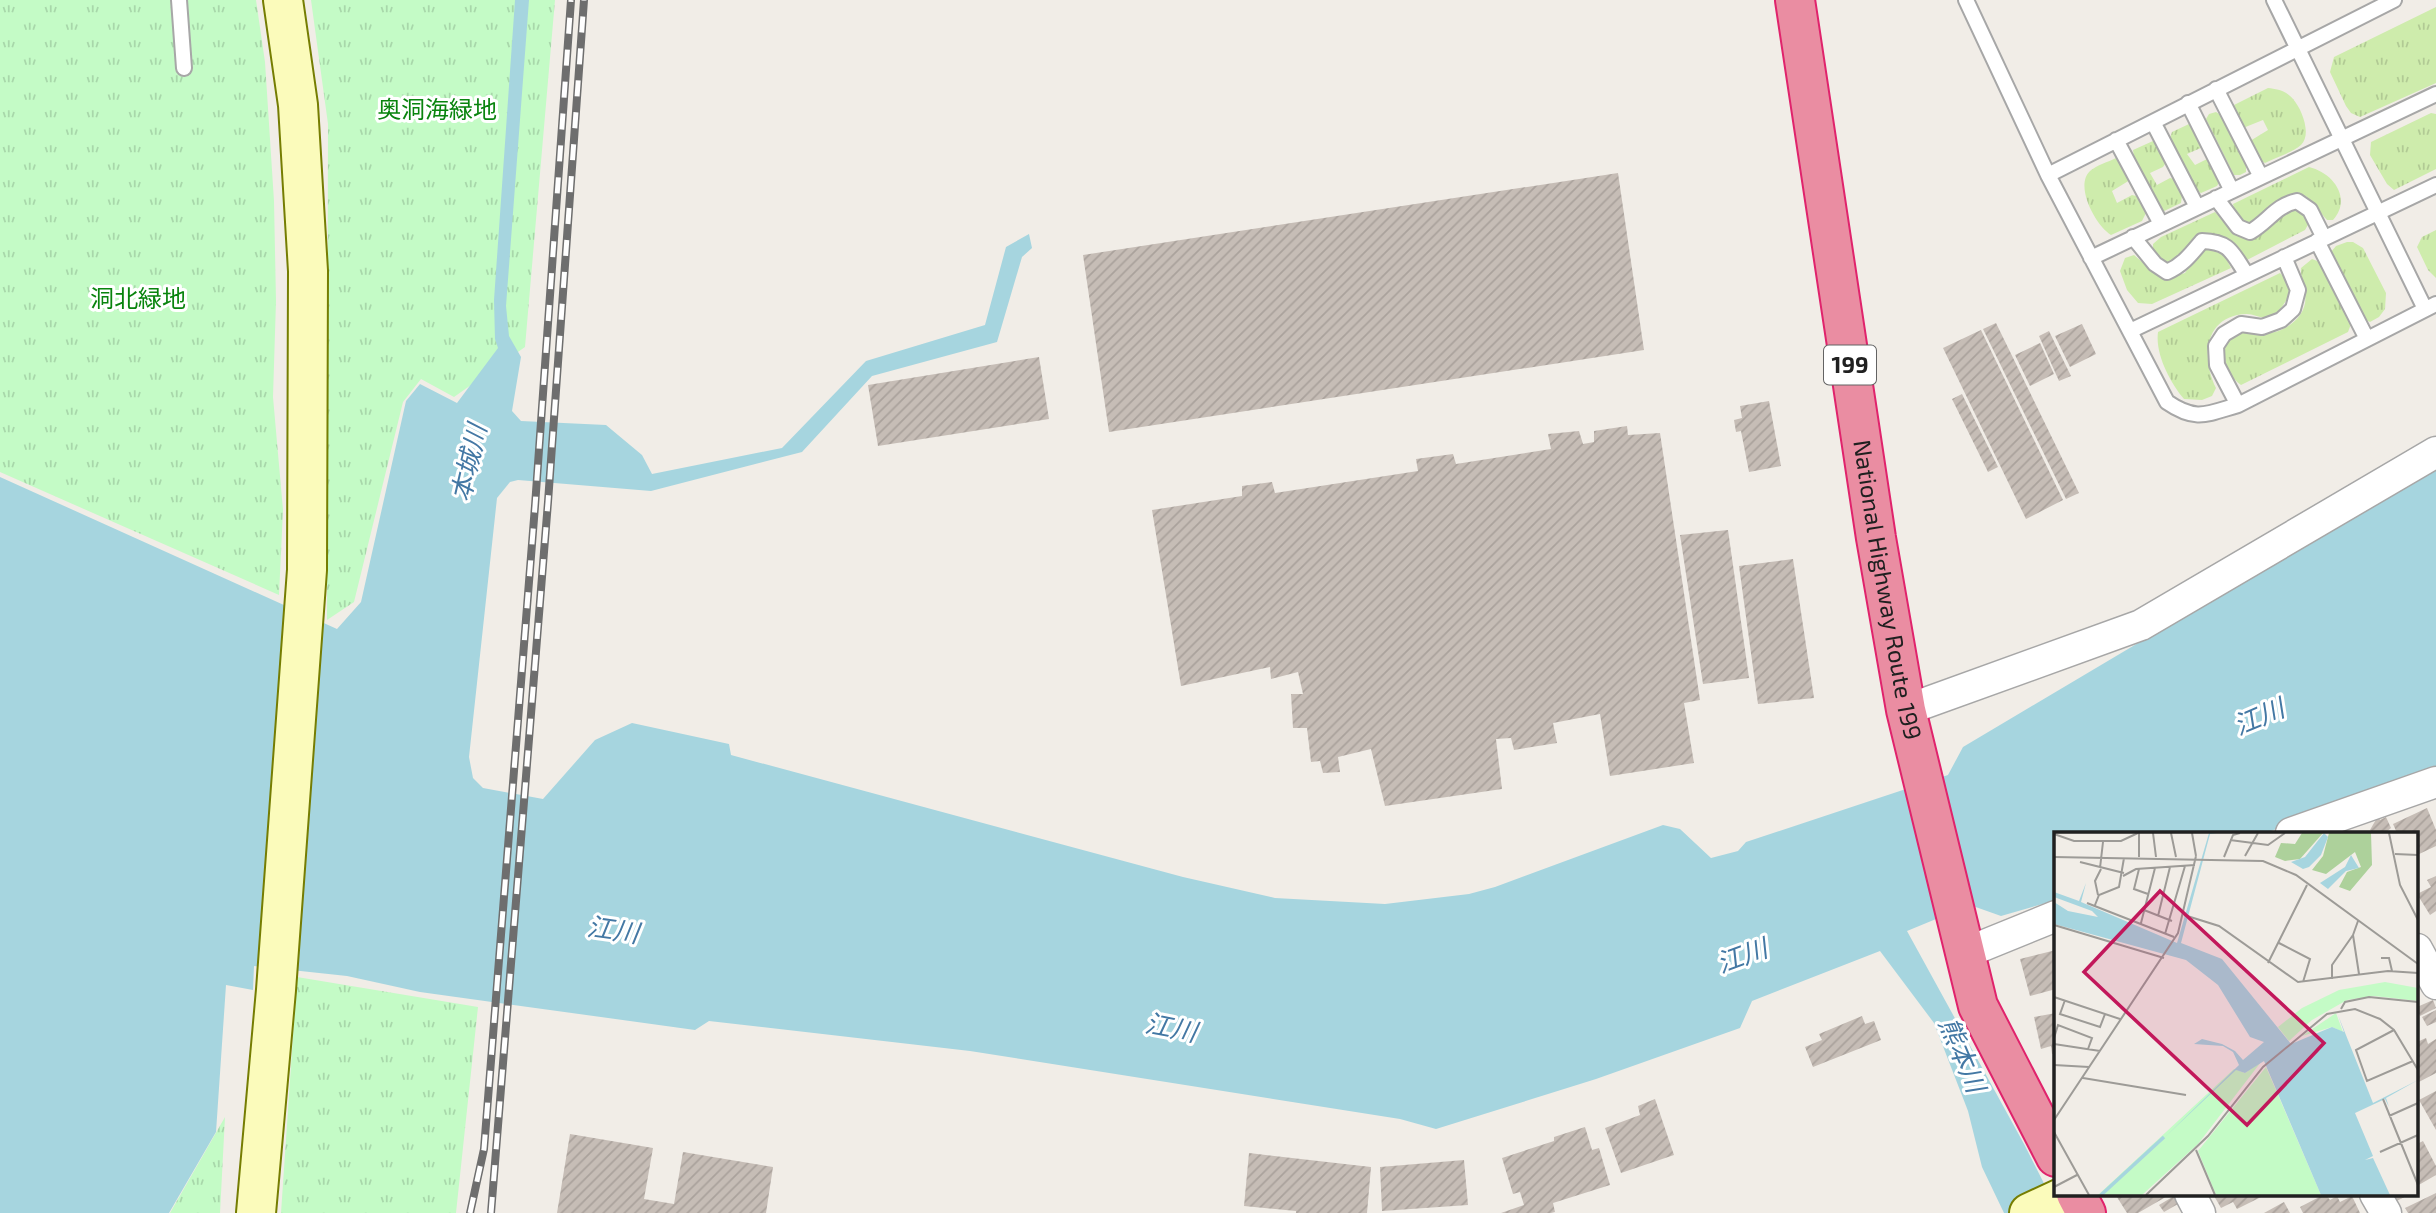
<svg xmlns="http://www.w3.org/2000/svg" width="2436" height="1213" viewBox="0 0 2436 1213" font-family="'Exo 2','Noto Sans JP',sans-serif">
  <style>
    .grass { fill: url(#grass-tufts) }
    .park { fill: url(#park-tufts) }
    .water { fill: #a6d5df }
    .building { fill: url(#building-hatch) }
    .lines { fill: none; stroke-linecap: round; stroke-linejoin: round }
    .lane-casing { stroke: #a7a7a7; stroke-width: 18 }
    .street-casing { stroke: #a7a7a7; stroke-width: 33 }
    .secondary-casing { stroke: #757d02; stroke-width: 42 }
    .highway-casing { stroke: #e0236c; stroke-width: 42 }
    .lane { stroke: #fff; stroke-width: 14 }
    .street { stroke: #fff; stroke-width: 30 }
    .secondary { stroke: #fbfbbb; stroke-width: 38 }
    .highway { stroke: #ea8da2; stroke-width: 38 }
    .rail-casing { stroke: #6e6e6e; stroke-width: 8 }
    .rail { stroke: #fff; stroke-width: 5; stroke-dasharray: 16; stroke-linecap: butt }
    .labels { text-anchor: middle; stroke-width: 6; stroke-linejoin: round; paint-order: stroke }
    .shield { fill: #fff; stroke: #636363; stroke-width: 2 }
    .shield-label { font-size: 23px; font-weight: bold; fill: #202020 }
    .park-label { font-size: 24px; fill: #09840e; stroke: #fff }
    .street-label { font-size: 24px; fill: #202020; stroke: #fff }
    .water-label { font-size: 26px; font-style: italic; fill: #4378a4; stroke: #fff }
    .inset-river { fill: none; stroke: #a6d5df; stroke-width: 3.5 }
    .inset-road { fill: none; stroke: #9d9b97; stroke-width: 2 }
    .view { fill: #c2185b; fill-opacity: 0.15; stroke: #c2185b; stroke-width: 3.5 }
    .inset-edge { fill: none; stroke: #202020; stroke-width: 3.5 }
  </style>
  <defs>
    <pattern id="grass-tufts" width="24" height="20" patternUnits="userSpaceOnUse" patternTransform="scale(1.75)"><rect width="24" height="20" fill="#ceecac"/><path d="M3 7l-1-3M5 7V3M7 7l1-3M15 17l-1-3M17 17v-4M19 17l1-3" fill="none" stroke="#b1ca94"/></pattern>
    <pattern id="park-tufts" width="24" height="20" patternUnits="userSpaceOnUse" patternTransform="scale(1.75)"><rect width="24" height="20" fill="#c4fbc6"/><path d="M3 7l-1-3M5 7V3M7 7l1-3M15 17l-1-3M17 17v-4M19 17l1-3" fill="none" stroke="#a8d7aa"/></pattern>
    <pattern id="building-hatch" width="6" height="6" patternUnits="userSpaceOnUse" patternTransform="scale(1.75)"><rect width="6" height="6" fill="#c6bdb6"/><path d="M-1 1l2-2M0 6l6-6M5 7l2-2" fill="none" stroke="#aaa29c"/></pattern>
  </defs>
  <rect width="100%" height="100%" fill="#f1ede7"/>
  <path class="grass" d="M 2436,7 L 2436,83 L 2360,117 L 2351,113 L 2346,106 L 2330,72 L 2334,57 Z
    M 2268,88 C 2277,89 2287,91 2293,99 C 2302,109 2312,135 2301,145 C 2292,153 2276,157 2265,163 L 2258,159 L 2250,141 L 2268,130 L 2263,120 L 2243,128 L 2234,105 Z
    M 2216,112 L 2221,115 L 2246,164 L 2246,172 L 2240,175 L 2234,175 L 2206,119 L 2209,114 Z
    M 2431,113 L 2436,114 L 2436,169 L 2394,190 L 2387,184 L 2370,155 L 2371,142 Z
    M 2189,124 L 2195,126 L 2203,147 L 2187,154 L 2195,165 L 2207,159 L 2210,160 L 2221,179 L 2217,186 L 2201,193 L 2196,190 L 2170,138 L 2172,132 Z
    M 2153,141 L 2167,161 L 2163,167 L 2150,173 L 2157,185 L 2170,178 L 2174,179 L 2182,196 L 2181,203 L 2162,212 L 2157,208 L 2134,158 L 2133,150 Z
    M 2116,158 L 2122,163 L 2130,180 L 2112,191 L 2117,203 L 2132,195 L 2136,196 L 2146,213 L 2142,221 L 2111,235 C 2096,226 2074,186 2090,171 C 2097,165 2108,162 2116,158 Z
    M 2309,167 C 2334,173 2352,199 2333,220 L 2327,220 L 2306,196 C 2272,194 2275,211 2249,225 L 2236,217 L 2233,204 Z
    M 2295,208 L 2305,215 L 2309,223 L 2305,230 L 2247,260 C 2225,238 2228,234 2195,237 L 2174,262 L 2163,263 L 2153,253 L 2153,244 L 2161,237 L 2215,212 L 2232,231 L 2242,238 C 2277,234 2269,218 2295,208 Z
    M 2436,230 L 2436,278 L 2428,270 L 2417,247 L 2422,237 Z
    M 2347,242 L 2353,242 L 2363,248 L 2386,293 L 2385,309 L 2379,317 L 2370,322 L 2362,318 L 2330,253 L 2336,246 Z
    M 2208,247 C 2222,248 2225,256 2231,268 L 2152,304 L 2138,303 L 2127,290 L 2120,271 L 2125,258 L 2134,255 L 2156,274 L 2167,278 L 2185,273 L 2196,256 Z
    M 2312,259 L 2320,262 L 2351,324 L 2348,332 L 2241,385 C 2222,372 2215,335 2245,330 C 2252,329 2260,333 2267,333 C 2279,333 2293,325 2300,315 C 2312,298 2300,285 2301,268 Z
    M 2280,273 L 2287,280 L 2290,294 C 2285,303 2279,314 2268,317 C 2261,319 2254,314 2247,314 C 2204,315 2201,358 2216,388 L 2212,396 L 2202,400 L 2184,399 C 2170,382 2155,354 2158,332 Z"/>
  <path class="park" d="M 0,0 L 256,0 L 265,62 L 274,201 L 276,301 L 273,397 L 283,510 L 279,595 L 0,472 Z
    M 311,0 L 555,0 L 525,347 L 454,397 L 421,379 L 403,402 L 354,602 L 327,620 L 328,124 Z
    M 297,977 L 478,1007 L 456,1213 L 281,1213 Z
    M 225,1117 L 220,1213 L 170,1213 Z"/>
  <path class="water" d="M 515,0 L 529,0 L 506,306 L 509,336 L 521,357 L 512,411 L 521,421 L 606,425 L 642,455 L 652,474 L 782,448 L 866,361 L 985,325 L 1006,247 L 1029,234 L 1032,248 L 1022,257 L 997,342 L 872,376 L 802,452 L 651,491 L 518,480 L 510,482 L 497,498 L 469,757 L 473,778 L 483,788 L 543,799 L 595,740 L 632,723 L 729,744 L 731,755 L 1183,877 L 1275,898 L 1385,904 L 1469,894 L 1495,887 L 1663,825 L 1680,829 L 1711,858 L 1738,851 L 1746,842 L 1948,775 L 1963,747 L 2436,466 L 2436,771 L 2265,833 L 2056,833 L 2056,900 L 2001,916 L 1970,905 L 1907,931 L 2024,1144 L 2059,1213 L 2004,1213 L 1982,1167 L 1968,1111 L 1934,1023 L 1880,951 L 1752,1001 L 1740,1028 L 1596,1079 L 1436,1129 L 1400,1119 L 970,1051 L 709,1021 L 695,1030 L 420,992 L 347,976 L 254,966 L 253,990 L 226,985 L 216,1132 L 169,1213 L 0,1213 L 0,477 L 337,629 L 361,602 L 406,401 L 420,384 L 457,403 L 498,348 L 495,339 L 494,300 Z"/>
  <path class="building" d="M 1618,173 L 1644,350 L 1109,432 L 1083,255 Z
    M 1996,323 L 2079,493 L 2066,499 L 1983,329 Z
    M 2082,324 L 2096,354 L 2070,367 L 2055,336 Z
    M 1981,330 L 2063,500 L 2026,519 L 1943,348 Z
    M 2049,331 L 2071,376 L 2059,381 L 2039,336 Z
    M 2040,343 L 2054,374 L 2030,386 L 2015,355 Z
    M 1039,357 L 1049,419 L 878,446 L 868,385 Z
    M 1962,394 L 1998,467 L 1988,472 L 1952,399 Z
    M 1769,401 L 1781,466 L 1749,472 L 1741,431 L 1736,432 L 1734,420 L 1742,418 L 1740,406 Z
    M 1627,426 L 1628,435 L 1660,433 L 1700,700 L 1684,703 L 1694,763 L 1610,776 L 1600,714 L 1553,723 L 1557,743 L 1514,750 L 1511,738 L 1496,739 L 1502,789 L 1385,806 L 1371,749 L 1338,757 L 1340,772 L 1323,773 L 1320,761 L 1311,762 L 1307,728 L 1293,728 L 1291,694 L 1303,694 L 1298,672 L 1271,679 L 1270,667 L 1181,686 L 1152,510 L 1242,496 L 1242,486 L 1272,482 L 1275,493 L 1418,471 L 1416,459 L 1453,454 L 1456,464 L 1551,449 L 1548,434 L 1579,431 L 1583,444 L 1594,442 L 1594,431 Z
    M 1728,530 L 1749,678 L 1703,684 L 1680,535 Z
    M 1793,559 L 1814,698 L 1758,704 L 1739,566 Z
    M 2427,808 L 2436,830 L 2436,846 L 2417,855 L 2417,833 L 2397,833 L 2393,824 Z
    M 2378,816 L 2380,820 L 2386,817 L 2391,828 L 2385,833 L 2372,833 L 2370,830 Z
    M 2436,876 L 2436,911 L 2430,915 L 2417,894 L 2431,887 L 2427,880 Z
    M 2056,950 L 2056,982 L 2054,983 L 2056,989 L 2030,996 L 2020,959 Z
    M 2433,1000 L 2436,1008 L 2420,1016 L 2417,1007 Z
    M 2436,1010 L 2436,1022 L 2427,1026 L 2422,1017 Z
    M 2056,1013 L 2056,1053 L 2052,1054 L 2051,1046 L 2041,1049 L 2034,1017 Z
    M 1862,1016 L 1865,1024 L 1874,1021 L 1881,1040 L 1813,1067 L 1805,1047 L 1822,1040 L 1819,1034 Z
    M 2426,1038 L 2428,1044 L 2436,1039 L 2436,1073 L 2417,1083 L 2417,1042 Z
    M 2436,1091 L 2436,1130 L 2419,1100 Z
    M 1655,1099 L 1674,1155 L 1621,1173 L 1605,1128 L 1640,1115 L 1638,1106 Z
    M 1585,1127 L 1592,1150 L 1599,1148 L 1610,1185 L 1553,1203 L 1555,1212 L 1551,1213 L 1501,1213 L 1524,1205 L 1520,1192 L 1513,1194 L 1502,1158 L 1554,1141 L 1554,1137 Z
    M 570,1134 L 653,1148 L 644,1199 L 674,1204 L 683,1152 L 773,1167 L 766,1213 L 557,1213 Z
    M 2423,1141 L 2436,1166 L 2436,1175 L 2417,1186 L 2417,1144 Z
    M 1249,1153 L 1371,1167 L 1367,1213 L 1296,1213 L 1296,1211 L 1244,1206 Z
    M 1464,1160 L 1468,1205 L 1382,1211 L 1380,1167 Z
    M 2436,1193 L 2436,1213 L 2408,1213 L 2405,1208 Z
    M 2115,1194 L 2171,1194 L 2138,1213 L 2127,1213 Z
    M 2213,1194 L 2267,1194 L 2237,1209 L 2233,1202 L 2221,1208 Z
    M 2325,1194 L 2330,1200 L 2337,1196 L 2340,1202 L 2352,1196 L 2360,1213 L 2303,1213 L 2300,1207 Z
    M 2389,1194 L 2410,1194 L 2393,1203 Z
    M 2174,1196 L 2178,1204 L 2164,1212 L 2159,1205 Z
    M 2284,1202 L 2290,1213 L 2264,1213 Z"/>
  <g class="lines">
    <g class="lane-casing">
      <path id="lane" d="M 179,0 L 184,68
        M 1966,0 L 2048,175 L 2167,402 C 2196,422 2207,414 2238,405 L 2436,304
        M 2274,0 L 2425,309
        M 2216,89 L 2261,177
        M 2188,103 L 2232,191
        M 2153,122 L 2197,207
        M 2116,140 L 2161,224
        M 2048,175 L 2394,0
        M 2216,198 L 2238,227 L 2250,232 C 2269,221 2275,206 2297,201 L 2310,210 L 2324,238
        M 2133,237 L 2155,264 L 2167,272 C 2183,265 2191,254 2202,241 C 2231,242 2232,253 2247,275
        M 2317,241 L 2367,339
        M 2091,258 L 2436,94
        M 2130,331 L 2436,185
        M 2238,405 L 2217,365 L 2216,346 L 2224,334 L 2241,324 L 2262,327 L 2281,320 L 2293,309 L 2298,290 L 2284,257"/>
    </g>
    <g class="street-casing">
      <path id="street" d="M 1906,710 L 2141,625 L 2436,452
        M 2291,833 L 2436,782
        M 2417,949 L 2436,984
        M 1965,953 L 2056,916
        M 2190,1194 L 2200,1213
        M 2375,1194 L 2386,1213"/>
    </g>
    <g class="secondary-casing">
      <path id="secondary" d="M 256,1213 L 276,990 L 307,570 L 308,271 L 298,105 L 283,0
        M 2029,1213 L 2070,1194"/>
    </g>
    <g class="highway-casing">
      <g id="highway">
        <path id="s1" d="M 1795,0 L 1876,538 L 1906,710 L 1978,1006 L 2056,1157"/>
        <path d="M 2076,1194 L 2086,1213"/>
      </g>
    </g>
    <use href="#lane" class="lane"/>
    <use href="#street" class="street"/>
    <use href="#secondary" class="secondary"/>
    <use href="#highway" class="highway"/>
    <g class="rail-casing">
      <path id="rail" d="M 470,1213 L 484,1149 L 535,506 L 571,0
        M 491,1213 L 548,502 L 584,0"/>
    </g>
    <use href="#rail" class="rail"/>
  </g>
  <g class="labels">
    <rect class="shield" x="1824" y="345.5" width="52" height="39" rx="5"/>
    <g class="shield-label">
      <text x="1850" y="373">199</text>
    </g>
    <g class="park-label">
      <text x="437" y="118">奥洞海緑地</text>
      <text x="138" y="307">洞北緑地</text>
    </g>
    <g class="street-label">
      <text dy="8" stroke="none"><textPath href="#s1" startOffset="597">National Highway Route 199</textPath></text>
    </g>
    <g class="water-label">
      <text transform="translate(469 463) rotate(-77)" y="9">本城川</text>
      <text transform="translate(2259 717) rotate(-23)" y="9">江川</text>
      <text transform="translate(613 930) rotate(8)" y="9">江川</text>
      <text transform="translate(1742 956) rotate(-20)" y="9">江川</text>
      <text transform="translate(1171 1028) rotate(11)" y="9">江川</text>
      <text transform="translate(1962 1055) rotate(67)" y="9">熊本川</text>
    </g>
  </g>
  <g transform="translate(2054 832)">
    <rect width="364" height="364" fill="#f1ede7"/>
    <path d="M 248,1 L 269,1 L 246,27 L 231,29 L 221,25 L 227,11 L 241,12 ZM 275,1 L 317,1 L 318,33 L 296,59 L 285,55 L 293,40 L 307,35 L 301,20 L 272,42 L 258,38 L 269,24 Z" fill="#add19b"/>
    <path d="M 331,150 L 364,156 L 364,169 L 320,164 L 293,168 L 258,188 L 235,209 L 224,195 L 248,176 L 285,158 ZM 282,181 L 289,200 L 278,195 L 248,204 ZM 207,230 L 144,312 L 88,363 L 44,363 L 180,237 L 191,241 ZM 212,235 L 267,363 L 162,363 L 144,319 Z" fill="#c4fbc6"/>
    <path d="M 155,1 L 163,1 L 156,2 L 127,111 L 168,127 L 237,212 L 278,195 L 290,200 L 284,183 L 319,271 L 364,248 L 332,266 L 335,275 L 331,267 L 301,281 L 319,324 L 311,328 L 319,326 L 336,363 L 267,363 L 210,229 L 191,241 L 182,238 L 110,306 L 185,233 L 179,220 L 169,214 L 140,212 L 148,207 L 168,212 L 181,219 L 189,228 L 210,210 L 196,205 L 164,153 L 132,128 L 0,92 L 0,70 L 14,79 L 44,85 L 38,79 L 0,65 L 0,60 L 25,69 L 32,51 L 27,70 L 123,111 ZM 270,1 L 274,5 L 267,23 L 255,35 L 249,37 L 237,30 L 251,25 ZM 297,23 L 305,36 L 292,39 L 274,57 L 266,51 L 291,35 Z" fill="#a6d5df"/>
    <path class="inset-river" d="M 47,363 L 110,305"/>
    <path class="inset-road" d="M 99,1 L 102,25M 117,1 L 122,25M 138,1 L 142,24M 335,1 L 346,53 L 364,88M 0,2 L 20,9 L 67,9 L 84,1M 176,8 L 214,13 L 231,1M 341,22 L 364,23M 191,24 L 204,1M 0,25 L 209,29 L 242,43 L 364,132M 85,25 L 85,1M 170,25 L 179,3 L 186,1M 26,30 L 70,41M 46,36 L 49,10M 85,37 L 80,57 L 94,62M 69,44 L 82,37 L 141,33M 44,63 L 41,49 L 47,37M 33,71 L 120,105M 41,73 L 45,63 L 65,55 L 70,26M 90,78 L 118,89M 130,83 L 165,94 L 244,150 L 334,139 L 364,141M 104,84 L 116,35M 304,89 L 299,103 L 305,142M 87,91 L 101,36M 0,93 L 110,126M 111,102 L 131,34M 225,111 L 256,127 L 249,150M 327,126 L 335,126 L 338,139M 214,131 L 253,53M 278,147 L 278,133 L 299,103M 0,165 L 66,187M 11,168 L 6,182 L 46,195 L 51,182M 287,177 L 291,170 L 315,165 L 364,170M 340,198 L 302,218 L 313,249 L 359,229M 0,206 L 4,193 L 38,206 L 34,217M 0,212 L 46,219M 0,233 L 35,235M 29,246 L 132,263M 329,267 L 364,353M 335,284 L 364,271M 0,288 L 124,101 L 142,24M 0,300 L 35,363M 142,318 L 161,363M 326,320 L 364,303M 0,355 L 23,343M 92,363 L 154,304 L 209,235 L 273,182 L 301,177 L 326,187 L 340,198 L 364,238"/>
    <path class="view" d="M 106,59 L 270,211 L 193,293 L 30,140 Z"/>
    <rect width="364" height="364" class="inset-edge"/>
  </g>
</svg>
